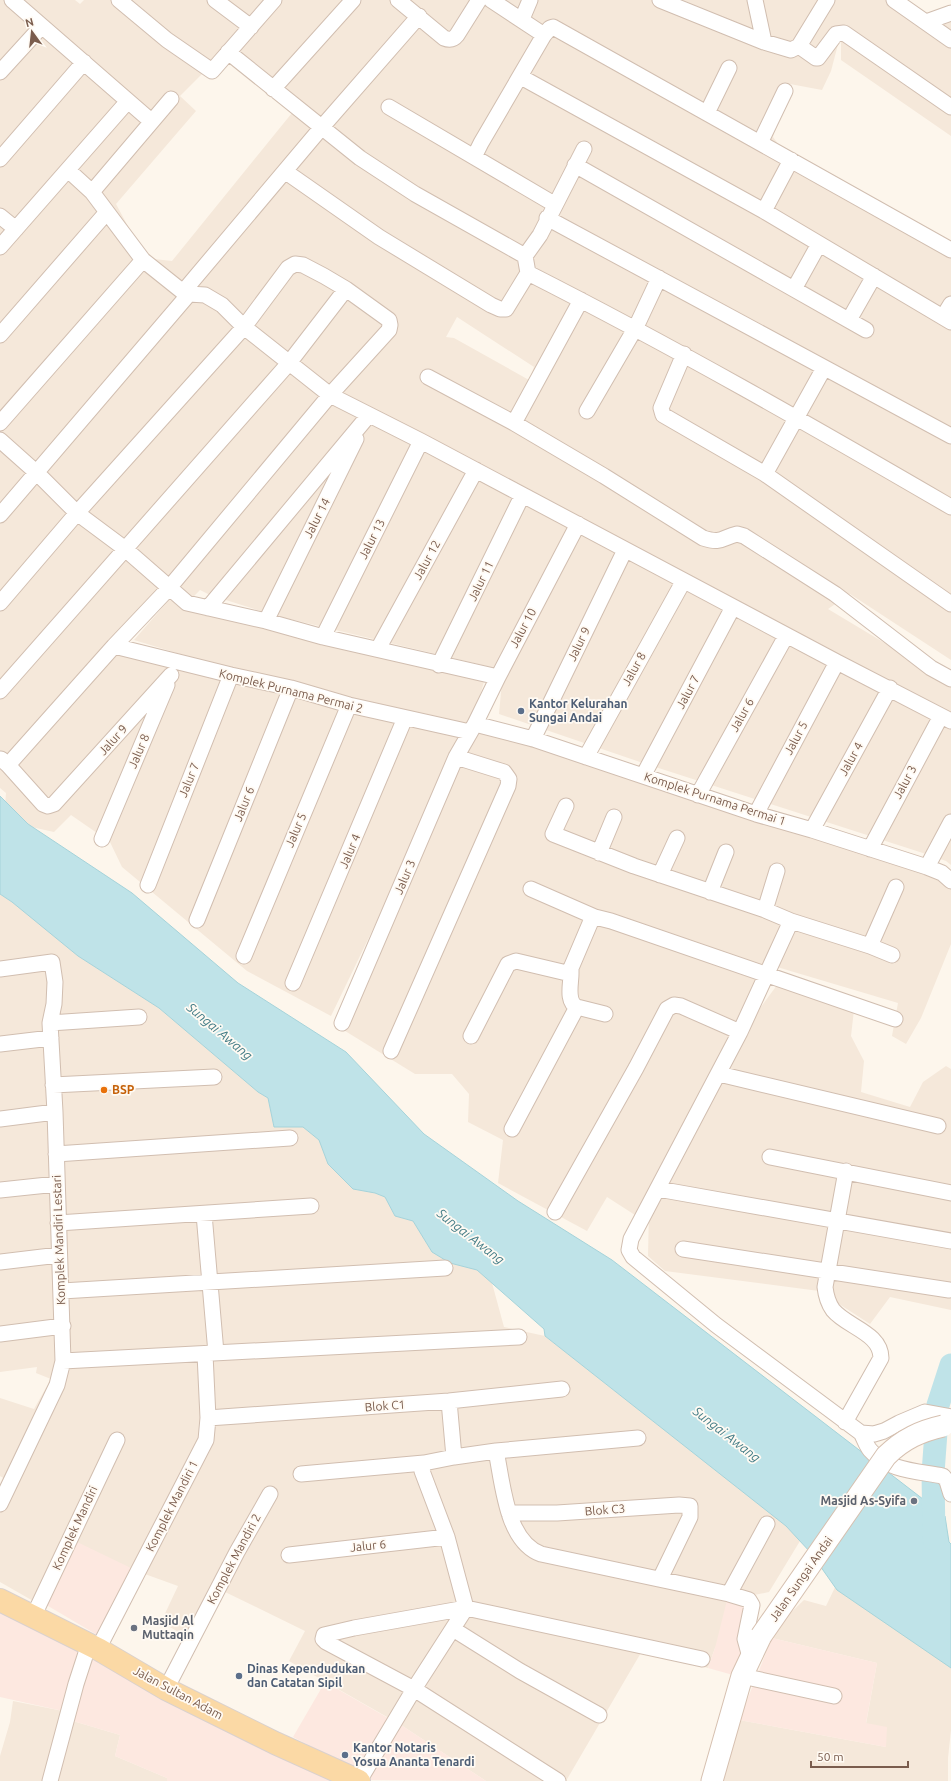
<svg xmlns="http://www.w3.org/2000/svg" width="951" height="1781" viewBox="0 0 951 1781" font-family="Ubuntu,sans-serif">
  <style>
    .residential { fill: #f5e8da; fill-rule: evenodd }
    .commercial { fill: #fde8e0 }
    .water { fill: #bfe3e8; stroke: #a5d3da }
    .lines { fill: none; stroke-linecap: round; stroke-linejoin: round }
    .river { stroke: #bfe3e8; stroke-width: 23 }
    .street-casing { stroke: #d1beb0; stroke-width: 17 }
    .secondary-casing { stroke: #d6c0b0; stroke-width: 23 }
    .primary-casing { stroke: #dad1cd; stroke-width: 24 }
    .street { stroke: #fff; stroke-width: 15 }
    .secondary { stroke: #fff; stroke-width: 21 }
    .primary { stroke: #fbd9a5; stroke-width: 22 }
    .secondary-bridge-casing { stroke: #d6c0b0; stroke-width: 23; stroke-linecap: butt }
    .secondary-bridge { stroke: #fff; stroke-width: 21 }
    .service-dot { fill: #5c6f8a; stroke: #fffaf3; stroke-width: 1.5 }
    .food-dot { fill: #e8710a; stroke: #fffaf3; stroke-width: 1.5 }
    .worship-dot { fill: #6b7280; stroke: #fffaf3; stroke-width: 1.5 }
    .labels { text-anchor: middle; stroke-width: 3.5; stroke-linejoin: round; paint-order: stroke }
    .street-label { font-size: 12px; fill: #7a5c4d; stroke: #fffaf3 }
    .service-label { font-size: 12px; font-weight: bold; fill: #4e5e75; stroke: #fffaf3; text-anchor: start }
    .food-label { font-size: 12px; font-weight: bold; fill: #c56008; stroke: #fffaf3; text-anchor: start }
    .worship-label { font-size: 12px; font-weight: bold; fill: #5b616d; stroke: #fffaf3; text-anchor: end }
    .water-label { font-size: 13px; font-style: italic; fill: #437c86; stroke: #fffaf3 }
  </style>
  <rect width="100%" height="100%" fill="#fdf6ec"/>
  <path class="residential" d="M 0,0 L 75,0 L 80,4 L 84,0 L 902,0 L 928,21 L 951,14 L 951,136 L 841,60 L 841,33 L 831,71 L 822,90 L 790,84 L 773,137 L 784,152 L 951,248 L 951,660 L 850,594 L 828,609 L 883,642 L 951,679 L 951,865 L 946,861 L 926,854 L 640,762 L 499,714 L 503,670 L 273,615 L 210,595 L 200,590 L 193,597 L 166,590 L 124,643 L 171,660 L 97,833 L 71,815 L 54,832 L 27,826 L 5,806 L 6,793 L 0,788 ZM 226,50 L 296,108 L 172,261 L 145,258 L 116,204 L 196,111 L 180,96 ZM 457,317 L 534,367 L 529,380 L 454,338 L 446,337 Z
    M 169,600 L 485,678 L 472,724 L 331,1016 L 247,971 L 122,867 L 109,840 L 183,655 L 134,640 Z
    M 479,727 L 951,881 L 951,944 L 921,1018 L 906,1044 L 892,1036 L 898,1003 L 767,964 L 635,1215 L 607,1197 L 587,1231 L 498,1183 L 503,1140 L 468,1122 L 469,1094 L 452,1074 L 415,1074 L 337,1026 Z
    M 0,894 L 12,902 L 78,956 L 159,1008 L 258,1092 L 268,1098 L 274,1127 L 303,1127 L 319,1140 L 328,1164 L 353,1189 L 375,1193 L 385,1197 L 395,1216 L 413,1221 L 432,1252 L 450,1263 L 477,1270 L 492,1283 L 504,1327 L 545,1336 L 786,1526 L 800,1541 L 769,1592 L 744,1597 L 715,1648 L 708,1668 L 642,1651 L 566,1781 L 486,1781 L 401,1725 L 289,1661 L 305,1631 L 223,1591 L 189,1638 L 161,1622 L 178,1586 L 142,1573 L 35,1602 L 0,1582 L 0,1506 L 10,1482 L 0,1476 L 0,1398 L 34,1409 L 51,1379 L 36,1373 L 37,1367 L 0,1372 Z
    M 780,981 L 854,1010 L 851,1036 L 864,1061 L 861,1092 L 910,1107 L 923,1082 L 946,1066 L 951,1069 L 951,1310 L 890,1297 L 870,1324 L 819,1291 L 665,1271 L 648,1256 L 649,1210 L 741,1034 Z
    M 840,1577 L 951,1634 L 951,1730 L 948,1758 L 948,1781 L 723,1781 L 739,1720 L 886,1747 L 866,1724 L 877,1663 L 772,1638 L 780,1623 L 804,1600 L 826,1606 Z
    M 13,1701 L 63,1711 L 45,1781 L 0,1781 L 0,1756 L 10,1722 Z
    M 73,1721 L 120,1735 L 115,1756 L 167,1778 L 167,1781 L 56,1781 Z"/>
  <path class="commercial" d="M 73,1540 L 133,1569 L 99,1636 L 43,1603 Z
    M 728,1596 L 747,1596 L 744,1655 L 733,1675 L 708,1668 L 715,1648 Z
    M 0,1605 L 79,1646 L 63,1711 L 0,1697 Z
    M 772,1638 L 877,1663 L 866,1723 L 887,1727 L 886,1747 L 739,1720 Z
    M 90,1655 L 341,1781 L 167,1781 L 167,1778 L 115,1756 L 120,1735 L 73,1721 Z
    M 325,1682 L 388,1718 L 355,1770 L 293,1737 Z
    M 396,1722 L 401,1725 L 486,1781 L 371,1780 L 366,1772 Z"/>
  <path class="water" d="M 0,796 L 28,824 L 132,893 L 238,983 L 346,1052 L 424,1134 L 518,1201 L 612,1260 L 945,1516 L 949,1542 L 951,1544 L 951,1668 L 837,1590 L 811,1553 L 786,1526 L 545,1336 L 544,1329 L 477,1270 L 450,1263 L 432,1252 L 413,1221 L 395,1216 L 385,1197 L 375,1193 L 353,1189 L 328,1164 L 319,1140 L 303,1127 L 274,1127 L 268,1098 L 258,1092 L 159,1008 L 78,956 L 12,902 L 0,894 Z"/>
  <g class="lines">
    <path class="river" d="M 934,1539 L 933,1473 L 938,1405 L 951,1365"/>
    <g class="street-casing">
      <path id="street" d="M 12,0 L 151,121
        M 119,0 L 167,40 L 212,71 L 274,0
        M 215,0 L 251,27
        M 398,0 L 444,38 C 449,40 453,40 457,35 L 479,0
        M 491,0 L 544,35
        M 660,0 L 764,42 L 791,50 L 799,46 L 827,0
        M 755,0 L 764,42
        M 894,0 L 951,40
        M 522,19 L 530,0
        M 926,22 L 951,13
        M 799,46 L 816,58 L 818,58 L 836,34 L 844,33 L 951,107
        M 228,52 L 360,158 L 415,194 L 525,256
        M 0,72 L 42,26
        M 521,77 L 764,211 L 951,322
        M 273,89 L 353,0
        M 389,107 L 554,204
        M 707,113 L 729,68
        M 760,143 L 785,91
        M 584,149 L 540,235 L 525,256 L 528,273 C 672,346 812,426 951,507
        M 474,157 L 481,143 L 544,35 L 550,28 L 553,27 L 951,250
        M 0,159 L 84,62
        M 575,165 L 866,330
        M 68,170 L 92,192 L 143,260 L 183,292 L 189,294 L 205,295 L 222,305 L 244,327 L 330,395 L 421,441 L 837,662 L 951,721
        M 286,172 L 379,237 L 491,305 L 500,309 L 506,309 L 528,273
        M 92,192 L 171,99
        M 764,211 L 791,160
        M 0,216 L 16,229
        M 547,218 L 951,436
        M 0,247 L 128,101
        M 794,289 L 819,244
        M 183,292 L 322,127 L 419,16
        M 943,317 L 951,304
        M 849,320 L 874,276
        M 0,335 L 107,212
        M 684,354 L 661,408 L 663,415 L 765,474 L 951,604
        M 428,377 L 514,423 L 604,476 L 703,538 C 722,544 721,538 737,534 L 744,536 L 835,594 L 931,668 L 951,679
        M 587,411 L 636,327 L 659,278
        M 0,423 L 143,260
        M 514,423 L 581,300
        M 0,440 L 37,473 L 77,513 L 124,548 L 187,603 L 266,621 L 323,637 L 498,677
        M 765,474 L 824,368
        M 0,515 L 189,294
        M 0,603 L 77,513 L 244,327 L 288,268 L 295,264 L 303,265 L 324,276 L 346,289 L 389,320 L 390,325 L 389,330 L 330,395 L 169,588 L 114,646 L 8,765
        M 208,608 L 369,415
        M 266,621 L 356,439
        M 323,637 L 421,441
        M 114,646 L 231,675 L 291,688 L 349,705 L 470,732
        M 378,649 L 476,470
        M 439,665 L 522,496
        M 0,691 L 289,363 L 346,289
        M 475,724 L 533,739 L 756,814 L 812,830 L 927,867 L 942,873 L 951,881
        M 533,739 L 625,550
        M 586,757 L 683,582
        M 1,759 L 8,765 L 43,804 L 48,806 L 54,804 L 171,675
        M 643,776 L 733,607
        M 698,795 L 786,636
        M 566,806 L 553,834 L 634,866 L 765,910 L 791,921 L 870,946 L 892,955
        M 756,814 L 837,662
        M 812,830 L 890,688
        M 102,839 L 167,685
        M 870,849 L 941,716
        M 599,853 L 614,817
        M 927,867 L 951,822
        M 660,875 L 677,838
        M 148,885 L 231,675
        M 531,889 L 595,917
        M 710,892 L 726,852
        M 765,910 L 777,871
        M 197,920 L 291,688
        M 870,946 L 896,887
        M 244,956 L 349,705
        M 0,969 L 52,962 L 55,982 L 54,1004 L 50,1023 L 55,1112 L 63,1361 L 57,1385 L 0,1504
        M 293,983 L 405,718
        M 577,1007 L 605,1014
        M 50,1023 L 139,1017
        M 342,1023 L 456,757 L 475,724 L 498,677 L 578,524
        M 740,1032 L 631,1239 L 629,1250 L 633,1257 L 716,1325 L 861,1433 L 874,1434 L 884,1431 L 899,1423 L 925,1412 L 951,1417
        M 471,1036 L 508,964 L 516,961 L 571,974 L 571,968 L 591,921 L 595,917 L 611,921 L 895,1019
        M 0,1044 L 51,1038
        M 391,1051 L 508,786 L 509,779 L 504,772 L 456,757
        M 719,1074 L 938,1126
        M 53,1085 L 214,1077
        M 0,1119 L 55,1112
        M 512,1129 L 577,1007 C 566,1002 571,984 571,974
        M 56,1154 L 290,1138
        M 770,1157 L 951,1193
        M 658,1189 L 951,1241
        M 0,1190 L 57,1184
        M 555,1212 L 636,1068 L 667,1009 L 674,1005 L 681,1006 L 740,1032 L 791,921
        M 204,1214 L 216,1353
        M 58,1223 L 311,1206
        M 683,1249 L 949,1290
        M 0,1262 L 59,1255
        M 62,1291 L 445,1268
        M 0,1334 L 63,1326
        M 63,1361 L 519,1337
        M 208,1418 L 449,1401 L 562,1389
        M 845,1422 L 881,1358 C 881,1333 847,1327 833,1310 C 828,1303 826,1296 825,1287 L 846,1171
        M 861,1433 C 864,1438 866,1445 870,1450 C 888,1471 917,1471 943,1476 L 947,1481 L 951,1494
        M 496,1451 C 503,1484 506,1541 541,1554 L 729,1594 L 749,1600 L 752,1605 L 745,1639 L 750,1657
        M 454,1457 L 496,1451 L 638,1438
        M 301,1474 L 424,1463
        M 509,1513 L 557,1513 L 679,1505 L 690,1506 L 690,1517 L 660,1579
        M 289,1555 L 447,1537
        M 729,1594 L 767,1524
        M 33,1617 L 117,1440
        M 453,1629 L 520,1671 L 599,1715
        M 98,1649 L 206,1440 L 208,1418 L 205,1354
        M 742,1676 L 834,1696
        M 166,1689 L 237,1552 L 270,1494
        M 50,1781 L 76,1684 L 89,1644
        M 359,1781 L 414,1689 L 466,1608 L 447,1537 L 422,1471 L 424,1463 L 454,1457 L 449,1401
        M 558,1781 L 414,1689 L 326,1642 L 323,1639 L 324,1635 L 354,1628 L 466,1608 L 702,1659"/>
    </g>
    <g class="secondary-casing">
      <path id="secondary" d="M 712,1781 L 742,1676 L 761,1636"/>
    </g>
    <g class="primary-casing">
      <path id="primary" d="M 0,1600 L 98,1649 L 166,1689 L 275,1743 L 359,1781"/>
    </g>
    <use href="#street" class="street"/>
    <use href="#secondary" class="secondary"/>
    <use href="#primary" class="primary"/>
    <g class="secondary-bridge-casing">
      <path id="secondary-bridge" d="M 761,1636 L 886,1456 C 903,1439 921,1431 943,1426"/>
    </g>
    <use href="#secondary-bridge" class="secondary-bridge"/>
  </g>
  <g class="service-dot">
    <circle cx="521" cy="711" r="4"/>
    <circle cx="239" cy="1676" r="4"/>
    <circle cx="345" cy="1755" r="4"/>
  </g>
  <circle class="food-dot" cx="104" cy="1090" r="4"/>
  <g class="worship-dot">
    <circle cx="914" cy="1501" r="4"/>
    <circle cx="134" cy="1628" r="4"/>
  </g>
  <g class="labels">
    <g class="street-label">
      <text transform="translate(317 518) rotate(-63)" y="4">Jalur 14</text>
      <text transform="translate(372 539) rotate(-63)" y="4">Jalur 13</text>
      <text transform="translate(427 560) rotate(-61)" y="4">Jalur 12</text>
      <text transform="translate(481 581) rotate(-64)" y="4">Jalur 11</text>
      <text transform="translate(523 628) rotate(-62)" y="4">Jalur 10</text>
      <text transform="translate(579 644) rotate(-64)" y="4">Jalur 9</text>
      <text transform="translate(634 669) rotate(-61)" y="4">Jalur 8</text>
      <text transform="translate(291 691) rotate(14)" y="4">Komplek Purnama Permai 2</text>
      <text transform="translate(688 692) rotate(-62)" y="4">Jalur 7</text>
      <text transform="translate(742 715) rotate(-61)" y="4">Jalur 6</text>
      <text transform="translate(796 738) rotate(-62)" y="4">Jalur 5</text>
      <text transform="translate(113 740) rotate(-48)" y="4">Jalur 9</text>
      <text transform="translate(139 751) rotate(-67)" y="4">Jalur 8</text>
      <text transform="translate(851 759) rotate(-61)" y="4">Jalur 4</text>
      <text transform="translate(189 780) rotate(-68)" y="4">Jalur 7</text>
      <text transform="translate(905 782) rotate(-62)" y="4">Jalur 3</text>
      <text transform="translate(715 799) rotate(18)" y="4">Komplek Purnama Permai 1</text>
      <text transform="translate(244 804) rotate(-68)" y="4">Jalur 6</text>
      <text transform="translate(296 830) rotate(-67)" y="4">Jalur 5</text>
      <text transform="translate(350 851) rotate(-67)" y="4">Jalur 4</text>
      <text transform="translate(405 877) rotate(-67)" y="4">Jalur 3</text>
      <text transform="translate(59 1240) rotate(-92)" y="4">Komplek Mandiri Lestari</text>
      <text transform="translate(385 1406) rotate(-4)" y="4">Blok C1</text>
      <text transform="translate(172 1506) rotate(-63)" y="4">Komplek Mandiri 1</text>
      <text transform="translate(605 1510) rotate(-4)" y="4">Blok C3</text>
      <text transform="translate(75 1528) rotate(-65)" y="4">Komplek Mandiri</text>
      <text transform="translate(368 1546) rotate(-6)" y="4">Jalur 6</text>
      <text transform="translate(234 1559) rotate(-62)" y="4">Komplek Mandiri 2</text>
      <text transform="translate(801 1579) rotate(-55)" y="4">Jalan Sungai Andai</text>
      <text transform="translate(178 1693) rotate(28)" y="4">Jalan Sultan Adam</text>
    </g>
    <g class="service-label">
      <text x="529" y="708">Kantor Kelurahan<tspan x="529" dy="14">Sungai Andai</tspan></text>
      <text x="247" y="1673">Dinas Kependudukan<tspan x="247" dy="14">dan Catatan Sipil</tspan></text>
      <text x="353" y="1752">Kantor Notaris<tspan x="353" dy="14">Yosua Ananta Tenardi</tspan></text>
    </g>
    <g class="food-label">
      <text x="112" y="1094">BSP</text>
    </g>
    <g class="worship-label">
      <text x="906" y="1505">Masjid As-Syifa</text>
      <text x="142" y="1625" text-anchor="start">Masjid Al<tspan x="142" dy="14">Muttaqin</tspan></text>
    </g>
    <g class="water-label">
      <text transform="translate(220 1031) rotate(40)" y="5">Sungai Awang</text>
      <text transform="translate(471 1236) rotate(38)" y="5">Sungai Awang</text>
      <text transform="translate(727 1434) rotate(38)" y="5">Sungai Awang</text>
    </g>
  </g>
  <g transform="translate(32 32) rotate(345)" stroke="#fffaf3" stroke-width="3" paint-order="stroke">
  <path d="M0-3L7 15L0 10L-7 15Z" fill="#7a5c4d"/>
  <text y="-6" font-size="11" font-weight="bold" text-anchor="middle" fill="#7a5c4d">N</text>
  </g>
  <path d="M811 1761v6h97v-6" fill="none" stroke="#7a5c4d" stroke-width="2"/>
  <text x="817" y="1761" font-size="12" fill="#7a5c4d" stroke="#fffaf3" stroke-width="3" paint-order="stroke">50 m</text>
</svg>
